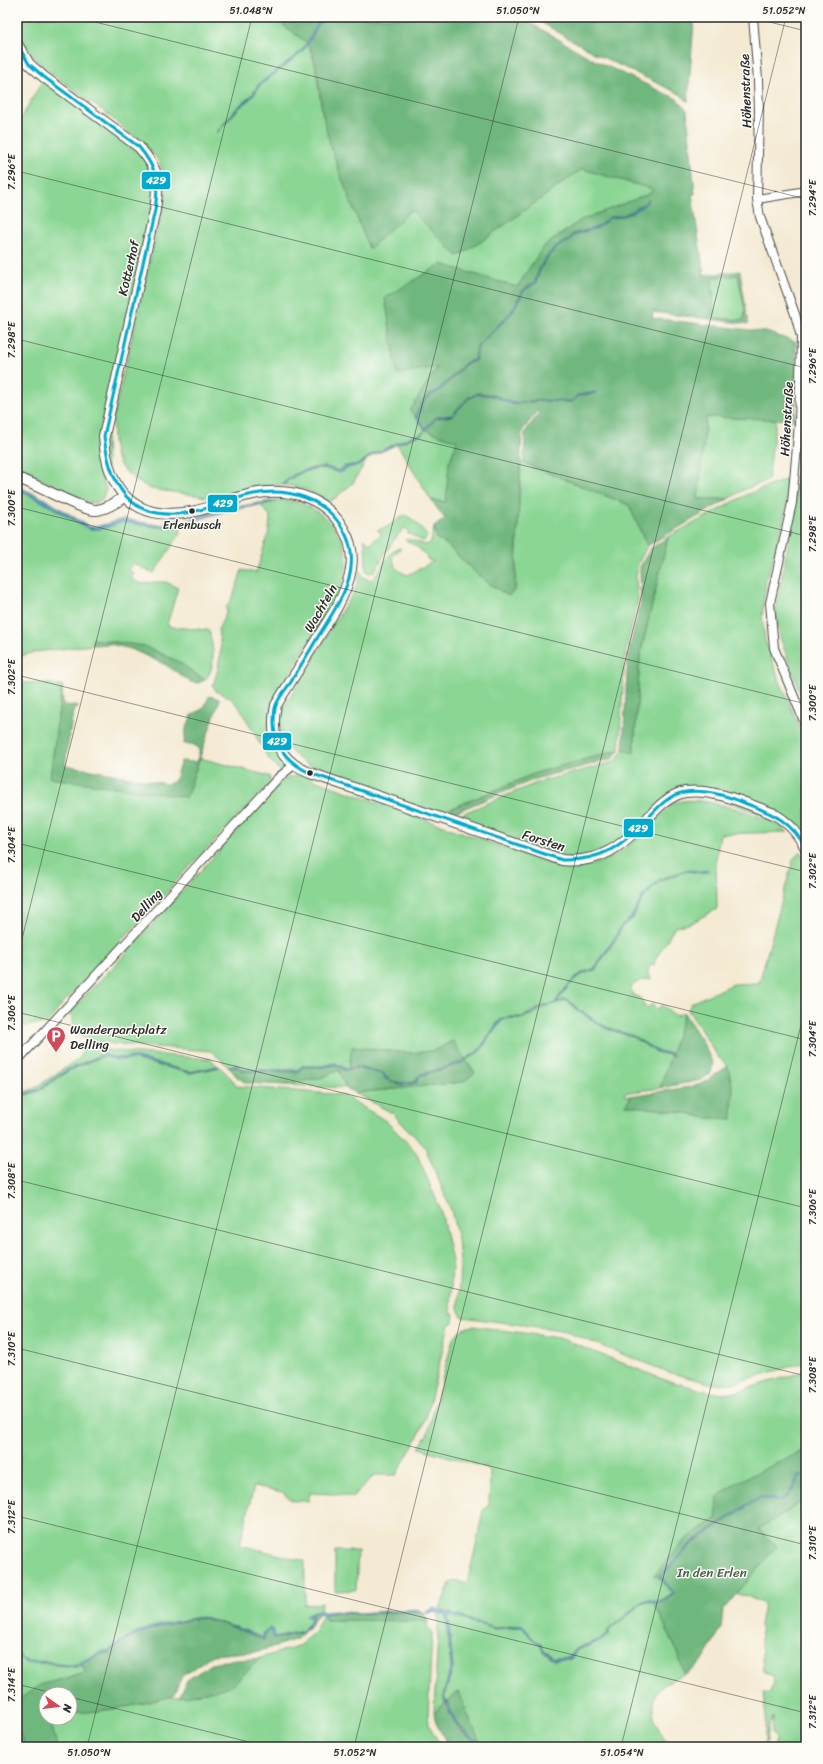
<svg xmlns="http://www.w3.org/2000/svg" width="823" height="1764" viewBox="0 0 823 1764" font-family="Sriracha,sans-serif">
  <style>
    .green { fill: #8bd694; stroke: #5b8060 }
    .forest { fill: #70b77e; stroke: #4e7154; fill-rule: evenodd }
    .water { fill: #54a4ce; stroke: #40687c }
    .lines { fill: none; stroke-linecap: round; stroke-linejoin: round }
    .minor-casing { stroke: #494844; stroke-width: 10 }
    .tertiary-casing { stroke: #494844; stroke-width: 12 }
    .minor { stroke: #fff; stroke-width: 8 }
    .tertiary { stroke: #fff; stroke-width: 10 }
    .bus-1-casing { stroke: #fdfcf7; stroke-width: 6 }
    .bus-1 { stroke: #00a9ce; stroke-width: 3 }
    .ticks { fill: none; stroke: #2b2b2b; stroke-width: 1; stroke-opacity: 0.45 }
    .bus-dot { fill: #2b2b2b; stroke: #fdfcf7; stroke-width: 1.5 }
    .labels { text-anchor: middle; stroke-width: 3; stroke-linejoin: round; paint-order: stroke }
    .bus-label { font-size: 12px; fill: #2b2b2b; stroke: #fdfcf7 }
    .street-label { font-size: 13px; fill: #2b2b2b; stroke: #fdfcf7 }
    .poi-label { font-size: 13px; fill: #2b2b2b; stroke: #fdfcf7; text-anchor: start }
    .park-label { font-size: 13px; fill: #485e4a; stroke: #fdfcf7 }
    .line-badge { stroke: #fdfcf7; stroke-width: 1.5 }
    .badge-label { font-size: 11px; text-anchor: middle; font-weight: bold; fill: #fff }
    .neatline { fill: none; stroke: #2b2b2b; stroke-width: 1.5 }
    .ticks-label { font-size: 10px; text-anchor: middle; fill: #2b2b2b }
  </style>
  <rect width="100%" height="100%" fill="#fdfcf7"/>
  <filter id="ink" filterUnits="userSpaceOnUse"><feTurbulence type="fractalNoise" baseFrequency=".025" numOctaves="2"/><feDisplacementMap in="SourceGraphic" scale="8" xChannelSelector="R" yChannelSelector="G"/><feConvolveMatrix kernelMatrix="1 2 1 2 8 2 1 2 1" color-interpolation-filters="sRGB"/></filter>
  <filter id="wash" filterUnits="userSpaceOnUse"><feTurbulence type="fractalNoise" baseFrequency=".012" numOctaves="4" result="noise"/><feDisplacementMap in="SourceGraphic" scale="16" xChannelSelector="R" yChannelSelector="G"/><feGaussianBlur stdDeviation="0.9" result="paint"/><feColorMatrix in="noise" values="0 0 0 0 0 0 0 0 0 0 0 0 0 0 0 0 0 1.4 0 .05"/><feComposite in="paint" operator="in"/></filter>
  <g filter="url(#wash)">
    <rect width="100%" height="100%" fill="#f4ead3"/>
    <path class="green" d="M 17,17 L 273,17 L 307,43 L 299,53 L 259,84 L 252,95 L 238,107 L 217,133 L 239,108 L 253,96 L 260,85 L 300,54 L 308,44 L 315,64 L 323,117 L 411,209 L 458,256 L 482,241 L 582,169 L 652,189 L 652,193 L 581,220 L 543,247 L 517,287 L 441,264 L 438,366 L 411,411 L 425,430 L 421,434 L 412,436 L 371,455 L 359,464 L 345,466 L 339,471 C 334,470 327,466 321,467 C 307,468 290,474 282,485 L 255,487 L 214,498 L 151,489 L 135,480 L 121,467 L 115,454 L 113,441 L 113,418 L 166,192 L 163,172 L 159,161 L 149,149 L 107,114 L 51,73 L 37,61 L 25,46 L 17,32 Z
      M 43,79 L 149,160 L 156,185 L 106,415 L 107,475 L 101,478 L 106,488 L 103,498 L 96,503 L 86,502 L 33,475 L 17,469 L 17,126 Z
      M 738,275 L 745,309 L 744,320 L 714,318 L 712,278 Z
      M 806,354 L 806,709 L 781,640 L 776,619 L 776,607 L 788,545 L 803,428 L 804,355 Z
      M 706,417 L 776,419 L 768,480 L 745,489 L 728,499 L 698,499 Z
      M 426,430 L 457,441 L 449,463 L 446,502 L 431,500 L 397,444 C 403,443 422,434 426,430 Z
      M 366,461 L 353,483 L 334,499 L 327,502 C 314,491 300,487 284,485 C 291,475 309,469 321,468 C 327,468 334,472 340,473 C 348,466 357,467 366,461 Z
      M 521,462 L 629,505 L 647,546 L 637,566 L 636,580 L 638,600 L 625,654 L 619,750 L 536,773 L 447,810 L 459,815 L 539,782 L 614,762 L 622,752 L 623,749 L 634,753 L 640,656 L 668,537 L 748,494 L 790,478 L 783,524 L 766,581 L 762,617 L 765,640 L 778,677 L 806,742 L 806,842 L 792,825 L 692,789 L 602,852 L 571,859 L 316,772 L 317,769 C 291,759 275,737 283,709 L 344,607 C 354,596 358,585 360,570 L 364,578 L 371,580 L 374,578 C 383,569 387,549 401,548 L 392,557 C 395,567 398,572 408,575 L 434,561 L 428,560 C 423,550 415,545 405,540 L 409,539 L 426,545 L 431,542 L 434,527 L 437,539 L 446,544 L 477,574 L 494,587 L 508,596 L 515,589 Z
      M 17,489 L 41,501 L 89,529 L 100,529 L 123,522 L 157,527 L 179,526 L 181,532 L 179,535 L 154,573 L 132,563 L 128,570 L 134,573 L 130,578 L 141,584 L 155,582 L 166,582 L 178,588 L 167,625 L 172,627 L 209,630 C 213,647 217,666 205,680 L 177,661 L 144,646 L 93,639 L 93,645 L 36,652 L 17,657 Z
      M 277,500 C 309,499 339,521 346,554 C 348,567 344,581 339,593 L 283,685 L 273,704 L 285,764 L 283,768 L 280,771 L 268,758 L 240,708 L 230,698 L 216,691 L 213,685 L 218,669 L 221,648 L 218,630 L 227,611 L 226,608 L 233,597 L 242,570 L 256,573 L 269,531 L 270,516 L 260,505 L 276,502 Z
      M 404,515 C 414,518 421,528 427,536 L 426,539 L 423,541 L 407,533 L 409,531 L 404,528 L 393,541 L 374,572 L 368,573 L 366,570 L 365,539 L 369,544 L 382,534 L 377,530 L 387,527 Z
      M 17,682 L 62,685 L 50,778 L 186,797 L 200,758 L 269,776 L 271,783 L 181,875 L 163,897 L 117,945 L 97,969 L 63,1003 L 47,1023 L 17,1027 Z
      M 300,775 L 548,863 C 597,875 619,855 653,824 C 658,818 669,806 675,803 C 695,793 756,814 775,823 C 780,826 784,829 788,832 L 720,834 L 716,859 L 717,909 L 691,923 L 675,927 L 655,960 L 654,965 L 651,964 C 647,970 647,974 651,979 L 639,981 L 631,987 L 632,994 L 640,998 L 647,1008 L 652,1004 L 657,1009 L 662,1005 L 676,1016 L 683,1012 L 684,1013 L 671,1054 L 657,1051 L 633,1036 L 606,1027 L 579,1010 L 567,999 L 556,1003 C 567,988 575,974 595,970 L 617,937 L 621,927 L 632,919 L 644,897 L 659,881 L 686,871 L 702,873 L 708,870 L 701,872 L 686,870 L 659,880 L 643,896 L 631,918 L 621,926 L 616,936 L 594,969 C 575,972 565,989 554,1004 L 544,1005 L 522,1017 L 507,1017 L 500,1020 L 480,1050 L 465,1059 L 452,1041 C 445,1045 437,1050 430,1051 C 403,1056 379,1048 352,1047 L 349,1068 L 346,1069 L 335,1063 L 322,1066 L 302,1066 L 297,1070 L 242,1070 L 238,1065 L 228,1066 L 211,1051 L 116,1044 L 87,1040 L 75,1033 L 70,1012 L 92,988 L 118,962 L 282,781 L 291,777 Z
      M 800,851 L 806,862 L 806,1362 L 734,1383 L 712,1384 L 668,1372 L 561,1330 L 462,1317 L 458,1309 L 460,1262 L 458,1239 L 451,1210 L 425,1147 L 392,1113 L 355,1093 L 463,1082 L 475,1072 L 466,1060 L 481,1050 L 500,1021 L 508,1018 L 522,1018 L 533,1014 L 545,1006 L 567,1000 L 578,1011 L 605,1028 L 633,1037 L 656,1052 L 671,1055 L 660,1088 L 624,1093 L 625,1096 L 630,1096 L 626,1105 L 688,1113 L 705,1118 L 728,1066 L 718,1057 L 688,1010 L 691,1003 L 733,984 L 759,983 L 793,860 Z
      M 84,1047 L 115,1051 L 210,1059 L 218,1066 L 190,1072 L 134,1057 L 117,1058 L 103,1054 L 67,1070 L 37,1090 L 17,1096 L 17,1094 L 33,1089 L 79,1059 Z
      M 103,1056 L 117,1060 L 133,1059 L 190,1073 L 220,1067 L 231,1078 L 236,1086 L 343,1095 L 386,1121 L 416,1152 L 441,1211 L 452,1261 L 450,1314 L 454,1314 L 453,1323 L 449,1324 L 426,1418 L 419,1435 L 396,1475 L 375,1475 L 352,1497 L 334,1494 L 310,1493 L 308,1501 L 295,1501 L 290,1499 L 282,1492 L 254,1486 L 240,1545 L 305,1561 L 305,1605 L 322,1603 L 320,1609 L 316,1611 L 303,1631 L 275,1637 L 264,1635 L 263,1639 L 237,1627 L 150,1627 L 119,1642 L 109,1651 C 95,1652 84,1666 69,1665 L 76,1667 L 81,1664 L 86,1673 L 40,1685 L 17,1726 L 25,1747 L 17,1747 L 17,1488 L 22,1437 L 20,1388 L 17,1366 L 17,1098 L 38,1091 L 68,1071 Z
      M 339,1070 L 346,1088 L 286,1085 L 323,1077 Z
      M 473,1326 L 559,1338 L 665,1380 L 710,1392 L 723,1394 L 736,1392 L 806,1371 L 806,1459 L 802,1451 L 716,1519 L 685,1540 L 655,1576 L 659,1577 L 673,1594 L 656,1602 L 649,1599 L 643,1601 L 607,1631 L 608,1634 L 600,1639 L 576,1649 L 570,1657 L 553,1658 L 548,1652 L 544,1651 L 541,1643 L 537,1642 L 522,1625 L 495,1628 L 448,1613 L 440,1608 L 451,1581 L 467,1583 L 476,1546 L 483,1510 L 489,1506 L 490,1471 L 487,1468 L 419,1448 L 428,1433 L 452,1342 C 457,1331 462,1328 473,1326 Z
      M 806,1498 L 806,1747 L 775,1747 L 775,1738 L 772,1734 L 773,1717 L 769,1727 L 766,1747 L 766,1718 L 763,1693 L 770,1692 L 774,1682 L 773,1675 L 763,1671 L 760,1625 L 764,1604 L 747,1596 L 736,1594 L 776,1546 L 758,1529 L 784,1514 Z
      M 335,1551 L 358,1551 L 356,1590 L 335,1591 Z
      M 649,1601 L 654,1603 L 673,1642 L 685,1674 C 665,1681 648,1692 654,1717 C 656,1727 665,1738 670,1747 L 482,1747 L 458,1692 L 447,1702 L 444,1696 L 453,1668 L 448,1615 L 495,1629 L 521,1627 L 537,1643 L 540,1644 L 543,1652 L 548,1654 L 553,1660 L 571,1659 L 577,1650 L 600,1641 L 609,1635 L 608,1631 L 644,1602 Z
      M 439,1612 L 446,1615 L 451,1667 L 443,1696 L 445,1703 L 434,1713 Z
      M 323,1615 L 327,1620 L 428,1621 L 427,1627 L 432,1632 L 428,1714 L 429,1725 L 441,1747 L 57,1747 L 50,1718 L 70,1718 L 70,1713 C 95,1712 120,1709 144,1703 C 156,1701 168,1695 180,1697 L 230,1687 L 261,1658 L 300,1645 L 314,1632 Z"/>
    <path class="forest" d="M 273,17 L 321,17 L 307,43 Z
      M 323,17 L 520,17 L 594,60 L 677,99 L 687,110 L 695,194 L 692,194 L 704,275 L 740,271 L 748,324 L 653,312 L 652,318 L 766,332 L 796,342 L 795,420 L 706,417 L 698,499 L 728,499 L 647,546 L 629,505 L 524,463 L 525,432 L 539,413 L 538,410 L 522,431 L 515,589 L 509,596 L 494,587 L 477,574 L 446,544 L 437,539 L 434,527 L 445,519 L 431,500 L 446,502 L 449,463 L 457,441 L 426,430 L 431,423 L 437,418 L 452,416 L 468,399 L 478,394 L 494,396 L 512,404 L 541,401 L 573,402 L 578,396 L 596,393 L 577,395 L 572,401 L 541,400 L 512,403 L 494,395 L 478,393 L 468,398 L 452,415 L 437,417 L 430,423 L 426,429 L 417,416 L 426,399 L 442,389 L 466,364 L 475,361 L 478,346 L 512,313 L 524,291 L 536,283 C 539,270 546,256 557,248 C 563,243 569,243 574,235 L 598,228 L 610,218 C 626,218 637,210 649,200 C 637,209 625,217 609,217 L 597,227 L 573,234 C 569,242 563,242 556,247 C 545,256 538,269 535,282 L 523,290 L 511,312 L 477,346 L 474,360 L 465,363 L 441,388 L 425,398 L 415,416 L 410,411 L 437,367 L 397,374 L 385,298 L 441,264 L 517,287 L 543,247 L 581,220 L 651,193 L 652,189 L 582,169 L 482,241 L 457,256 L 411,210 L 369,249 C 353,205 332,161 323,115 C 320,100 317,54 308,44 ZM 738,275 L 745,309 L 744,320 L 714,318 L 712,278 Z
      M 532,17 L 689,17 L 694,21 L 688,102 L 680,94 L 596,54 Z
      M 668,537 L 640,656 L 634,753 L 623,749 L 628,655 L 641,601 L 640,567 L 650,549 Z
      M 93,639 L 144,646 L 177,661 L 205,680 L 198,683 L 191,682 L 166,665 L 131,649 L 110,644 L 93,645 Z
      M 62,686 L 63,705 L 79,706 L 73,711 L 65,765 L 166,784 L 174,782 L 181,761 L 195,762 L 199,756 L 199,748 L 192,744 L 184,744 L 186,729 L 192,715 L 204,708 L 209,696 L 220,699 L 186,797 L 50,778 Z
      M 619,750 L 612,759 L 538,778 L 448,815 L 441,813 L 536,773 Z
      M 684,1013 L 701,1039 L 713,1064 L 711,1073 L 701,1080 L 660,1088 L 671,1055 L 674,1056 L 671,1054 Z
      M 453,1041 L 465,1059 L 459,1063 L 422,1074 L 417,1077 L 416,1082 C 406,1083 389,1085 384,1073 L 356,1067 L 349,1068 L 352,1047 C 379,1048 403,1056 430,1051 C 437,1050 446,1044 453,1041 Z
      M 466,1060 L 475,1073 L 463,1082 L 355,1093 L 346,1088 L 339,1070 L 323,1077 L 286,1085 L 246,1083 L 237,1077 L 229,1067 L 238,1067 L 242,1071 L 298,1072 L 302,1067 L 322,1067 L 335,1065 L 345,1070 L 356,1068 L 383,1074 L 385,1079 L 403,1085 L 417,1083 L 418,1077 L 422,1075 L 460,1064 Z
      M 728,1066 L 733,1090 L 732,1119 L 705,1118 L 688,1113 L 626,1105 L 630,1096 L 683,1088 L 702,1084 Z
      M 17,1366 C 23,1407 21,1447 17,1488 Z
      M 802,1451 L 806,1459 L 806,1474 L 798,1477 L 788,1495 L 779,1500 L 759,1497 L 692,1542 L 659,1577 L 654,1576 L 685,1540 L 716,1519 L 718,1496 L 736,1483 Z
      M 806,1475 L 806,1498 L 784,1514 L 758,1529 L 777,1546 L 723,1610 L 721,1629 L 704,1658 L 697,1666 L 685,1674 L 673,1642 L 654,1603 L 656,1604 L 675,1594 L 661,1577 L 693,1543 L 759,1498 L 779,1502 L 789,1496 L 799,1478 Z
      M 417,1611 L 424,1614 L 428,1621 L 326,1620 L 323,1615 L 335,1612 L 357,1614 Z
      M 316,1612 L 319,1613 L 308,1628 L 297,1639 L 260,1651 L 212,1655 L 182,1676 L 173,1696 C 139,1705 105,1712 70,1713 L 70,1694 L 46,1694 L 46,1718 L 50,1718 L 57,1747 L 25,1747 L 17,1726 L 17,1701 L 40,1685 L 86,1673 L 81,1664 L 103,1653 L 110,1653 C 130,1634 153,1628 179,1622 C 188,1620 197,1617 207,1619 C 225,1623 247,1633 264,1640 L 265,1634 L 270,1630 L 272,1631 L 274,1639 L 304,1632 L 313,1617 L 309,1616 Z
      M 261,1658 L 230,1687 L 180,1697 L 187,1680 L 215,1662 Z
      M 458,1692 L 482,1747 L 449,1747 L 436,1723 L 434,1713 L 445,1703 C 454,1723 459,1732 478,1743 L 479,1742 C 459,1728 457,1724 447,1702 Z"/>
    <path class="water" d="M 321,17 L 323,17 L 308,44 L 300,54 L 260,85 L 253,96 L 239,108 L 217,132 L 238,107 L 252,95 L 259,84 L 299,53 L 306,44 Z
      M 649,199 C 644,210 622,218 610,218 L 598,228 L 574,235 C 569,243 563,243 557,248 C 546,256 539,270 536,283 L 524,291 L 512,313 L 478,346 L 475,361 L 465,364 L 442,389 L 426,399 L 417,416 L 426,429 L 430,423 L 437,417 L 452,415 L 468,398 L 478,393 L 494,395 L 513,403 L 541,400 L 572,401 L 577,395 L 596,392 L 596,393 L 578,396 L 573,402 L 541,401 L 512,404 L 494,396 L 478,394 L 468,399 L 452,416 L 437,418 L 421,435 L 413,437 L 372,456 L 360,465 L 346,468 L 340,473 C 334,472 327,468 321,468 C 309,469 291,475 284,485 L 282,485 C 290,474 307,468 321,467 C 327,466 334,470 339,471 L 345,466 L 359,464 L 371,455 L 412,436 L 421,434 L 425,430 L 415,416 L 425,398 L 441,388 L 465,363 L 474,360 L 477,346 L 511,312 L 523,290 L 535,282 C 538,269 545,256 556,247 C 562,242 569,242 573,234 L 597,227 L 609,217 C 625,217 637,209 649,199 Z
      M 17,486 L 43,498 L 90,527 L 99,526 L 123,519 L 158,525 L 178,523 L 179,526 L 157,527 L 123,522 L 100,529 L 89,529 L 41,501 L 17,489 Z
      M 277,500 L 276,502 L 226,511 L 188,523 L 187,520 L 225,509 Z
      M 686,870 L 709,871 L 702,873 L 686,871 L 659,881 L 644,897 L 632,919 L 621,927 L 617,937 L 595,970 C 576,973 567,988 556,1003 L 567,999 L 579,1010 L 606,1027 L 633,1036 L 657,1051 L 674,1056 L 656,1052 L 633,1037 L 605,1028 L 578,1011 L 567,1000 L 545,1006 L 533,1014 L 522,1018 L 508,1018 L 501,1021 L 486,1041 L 481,1050 L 460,1064 L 422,1075 L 418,1077 L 417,1083 L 403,1085 L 385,1079 L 383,1074 L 356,1068 L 345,1070 L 335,1065 L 322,1067 L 302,1067 L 298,1072 L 242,1071 L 238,1067 L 228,1066 L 238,1065 L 242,1070 L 297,1070 L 302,1066 L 322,1066 L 335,1063 L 346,1069 L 356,1067 L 384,1074 C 389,1085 406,1083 416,1082 L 417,1077 L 422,1074 C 438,1069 470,1063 480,1048 C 486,1041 493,1027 499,1021 C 506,1014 515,1019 523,1017 C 535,1013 540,1006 554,1004 C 565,989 574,973 594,969 L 616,936 L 621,926 L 631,918 L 643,896 L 659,880 Z
      M 104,1054 L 117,1058 L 134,1057 L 190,1072 L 218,1066 L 220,1067 L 190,1073 L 133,1059 L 117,1060 L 103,1056 L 68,1071 L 38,1091 L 17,1098 L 17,1096 L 37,1090 L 67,1070 Z
      M 806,1474 L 806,1475 L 799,1478 L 789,1496 L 779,1502 L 759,1498 L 693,1543 L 661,1577 L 675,1594 L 656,1604 L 649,1601 L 644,1602 L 608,1631 L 610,1634 L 600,1641 L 577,1650 L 571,1659 L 553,1660 L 548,1654 L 543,1652 L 540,1644 L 537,1643 L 521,1627 L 495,1629 L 448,1615 L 453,1668 L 444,1696 L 457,1724 L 463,1731 L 479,1742 L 478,1743 C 454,1728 454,1722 443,1696 L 451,1667 L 446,1615 C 433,1609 429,1616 417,1611 L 357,1614 L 335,1612 L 323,1615 L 316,1612 L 309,1616 L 314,1617 L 304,1632 L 273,1639 L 272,1631 L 270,1630 L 265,1634 L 264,1640 C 247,1633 225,1623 207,1619 C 197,1617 189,1620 179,1622 C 153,1628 130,1634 110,1653 L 103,1653 L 76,1667 L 56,1665 L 51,1663 L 27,1663 L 21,1660 L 17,1655 L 19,1654 L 22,1659 L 27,1661 L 51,1662 L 56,1664 L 75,1665 L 103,1651 L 109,1651 C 130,1632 153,1626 179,1621 C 189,1619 198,1616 207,1618 C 217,1620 226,1627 237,1627 L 263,1638 L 263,1633 L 270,1628 L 274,1630 L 275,1637 L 303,1631 L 311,1619 L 306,1616 L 320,1609 L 324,1612 L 335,1611 L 357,1613 L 417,1609 L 424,1613 L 434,1608 L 495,1628 L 522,1625 L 537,1642 L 541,1643 L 544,1651 L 548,1652 L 553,1658 L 570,1657 L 576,1649 L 600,1639 L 608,1634 L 607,1631 L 644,1601 L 649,1599 L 656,1602 L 673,1594 L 659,1577 L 692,1542 L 759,1496 L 779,1500 L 788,1495 L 798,1476 Z"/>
  </g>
  <g filter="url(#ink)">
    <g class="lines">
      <g class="minor-casing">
        <path id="minor" d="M 753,17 L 758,80 L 759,109 L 757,199 L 760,217 L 795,314 L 801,337 L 799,424 L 792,503 L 770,603 L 774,648 L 806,726
          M 757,199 L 806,191
          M 17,1061 L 279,777 L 294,765"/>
      </g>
      <g class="tertiary-casing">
        <path id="tertiary" d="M 17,44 L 29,64 L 44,77 L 139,147 C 160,171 159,179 155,210 L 104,436 C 107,491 134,522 191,512 C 214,508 236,496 258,493 C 293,488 326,498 344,530 C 359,556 350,582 337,607 L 276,705 C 269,737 279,761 310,773 L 562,860 C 600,864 622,846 646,820 C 657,808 669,795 685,792 C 715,788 747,804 774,814 C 790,824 797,832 806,848
          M 17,478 C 35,483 84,512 97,510 C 107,509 116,502 125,497"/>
      </g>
      <use href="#minor" class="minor"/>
      <use href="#tertiary" class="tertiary"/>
      <g class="bus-1-casing">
        <path id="bus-1" d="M 17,44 L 29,64 L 44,77 L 139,147 C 158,170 159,182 155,210 L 104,436 C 111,495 137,526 200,510 C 217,506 232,499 249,495 C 287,486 329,498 346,535 C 363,571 337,607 319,635 C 310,651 300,666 291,682 C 286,689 279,697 276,705 C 274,710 274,717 274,723 C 274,748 289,763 310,773 L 562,860 C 602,861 622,846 648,818 C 658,807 670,794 685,792 C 706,789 728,796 747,804 C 775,814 791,822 806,848"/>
      </g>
      <use href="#bus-1" class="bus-1"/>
    </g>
  </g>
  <path class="ticks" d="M 75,17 L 806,199M 749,17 L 806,31M 17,171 L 806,368M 17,339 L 806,536M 17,507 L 806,704M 17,675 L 806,872M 17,843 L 806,1040M 17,959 L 252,17M 17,1012 L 806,1208M 17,1180 L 806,1376M 17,1348 L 806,1545M 17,1516 L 806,1713M 17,1684 L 56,1694M 70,1697 L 269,1747M 87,1747 L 519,17M 354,1747 L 786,17M 621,1747 L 806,1005"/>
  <defs>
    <g id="parking-pin" transform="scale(1)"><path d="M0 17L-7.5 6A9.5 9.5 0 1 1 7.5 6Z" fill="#d1495b" stroke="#fdfcf7"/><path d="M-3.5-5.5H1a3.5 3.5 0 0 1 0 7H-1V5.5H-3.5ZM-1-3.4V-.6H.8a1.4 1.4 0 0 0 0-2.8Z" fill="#fff"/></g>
  </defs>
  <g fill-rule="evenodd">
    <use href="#parking-pin" x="56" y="1036"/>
  </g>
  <g class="bus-dot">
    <circle cx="192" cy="511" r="3.5"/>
    <circle cx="310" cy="773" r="3.5"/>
  </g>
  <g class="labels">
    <g class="bus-label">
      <text x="192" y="529">Erlenbusch</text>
    </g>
    <g class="street-label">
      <text transform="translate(745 91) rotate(-92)" y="5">Höhenstraße</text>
      <text transform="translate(128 268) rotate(-77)" y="5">Kotterhof</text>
      <text transform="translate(786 419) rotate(-87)" y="5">Höhenstraße</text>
      <text transform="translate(320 608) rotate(-60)" y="5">Wachteln</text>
      <text transform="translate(544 840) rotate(17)" y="5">Forsten</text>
      <text transform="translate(146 905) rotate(-48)" y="5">Delling</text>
    </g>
    <g class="poi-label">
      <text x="70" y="1034">Wanderparkplatz<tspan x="70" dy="15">Delling</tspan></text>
    </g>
    <g class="park-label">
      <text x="712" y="1577">In den Erlen</text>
    </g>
  </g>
  <g class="line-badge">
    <rect x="141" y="171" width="30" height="19" rx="4" fill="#00a9ce"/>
    <rect x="207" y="494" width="31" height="19" rx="4" fill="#00a9ce"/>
    <rect x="262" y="732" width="30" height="19" rx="4" fill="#00a9ce"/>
    <rect x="623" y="818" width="31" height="20" rx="4" fill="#00a9ce"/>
  </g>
  <g class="badge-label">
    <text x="156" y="184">429</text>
    <text x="223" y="507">429</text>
    <text x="277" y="745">429</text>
    <text x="638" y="832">429</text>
  </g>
  <rect width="823" height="1764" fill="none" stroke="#fdfcf7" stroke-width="44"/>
  <g transform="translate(58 1706) rotate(104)"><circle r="19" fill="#fdfcf7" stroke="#a9a8a5"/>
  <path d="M0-3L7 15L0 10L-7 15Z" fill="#d1495b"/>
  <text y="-6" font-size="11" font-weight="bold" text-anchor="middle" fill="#2b2b2b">N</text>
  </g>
  <rect x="22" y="22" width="779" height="1720" class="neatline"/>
  <g class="ticks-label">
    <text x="251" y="14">51.048°N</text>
    <text x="518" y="14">51.050°N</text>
    <text x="784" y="14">51.052°N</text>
    <text transform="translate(11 172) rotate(-90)" y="4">7.296°E</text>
    <text transform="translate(812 198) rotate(-90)" y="4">7.294°E</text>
    <text transform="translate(11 340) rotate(-90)" y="4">7.298°E</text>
    <text transform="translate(812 366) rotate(-90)" y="4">7.296°E</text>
    <text transform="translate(11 508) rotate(-90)" y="4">7.300°E</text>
    <text transform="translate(812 534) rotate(-90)" y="4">7.298°E</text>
    <text transform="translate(11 677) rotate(-90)" y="4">7.302°E</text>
    <text transform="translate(812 703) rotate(-90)" y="4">7.300°E</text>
    <text transform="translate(11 845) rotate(-90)" y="4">7.304°E</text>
    <text transform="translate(812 871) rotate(-90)" y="4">7.302°E</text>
    <text transform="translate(11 1013) rotate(-90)" y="4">7.306°E</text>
    <text transform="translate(812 1039) rotate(-90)" y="4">7.304°E</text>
    <text transform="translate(11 1181) rotate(-90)" y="4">7.308°E</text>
    <text transform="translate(812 1207) rotate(-90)" y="4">7.306°E</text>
    <text transform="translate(11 1349) rotate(-90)" y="4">7.310°E</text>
    <text transform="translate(812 1375) rotate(-90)" y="4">7.308°E</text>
    <text transform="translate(11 1517) rotate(-90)" y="4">7.312°E</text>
    <text transform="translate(812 1543) rotate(-90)" y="4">7.310°E</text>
    <text transform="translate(11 1685) rotate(-90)" y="4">7.314°E</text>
    <text transform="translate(812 1712) rotate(-90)" y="4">7.312°E</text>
    <text x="89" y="1756">51.050°N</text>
    <text x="355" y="1756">51.052°N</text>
    <text x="622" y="1756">51.054°N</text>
  </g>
</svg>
